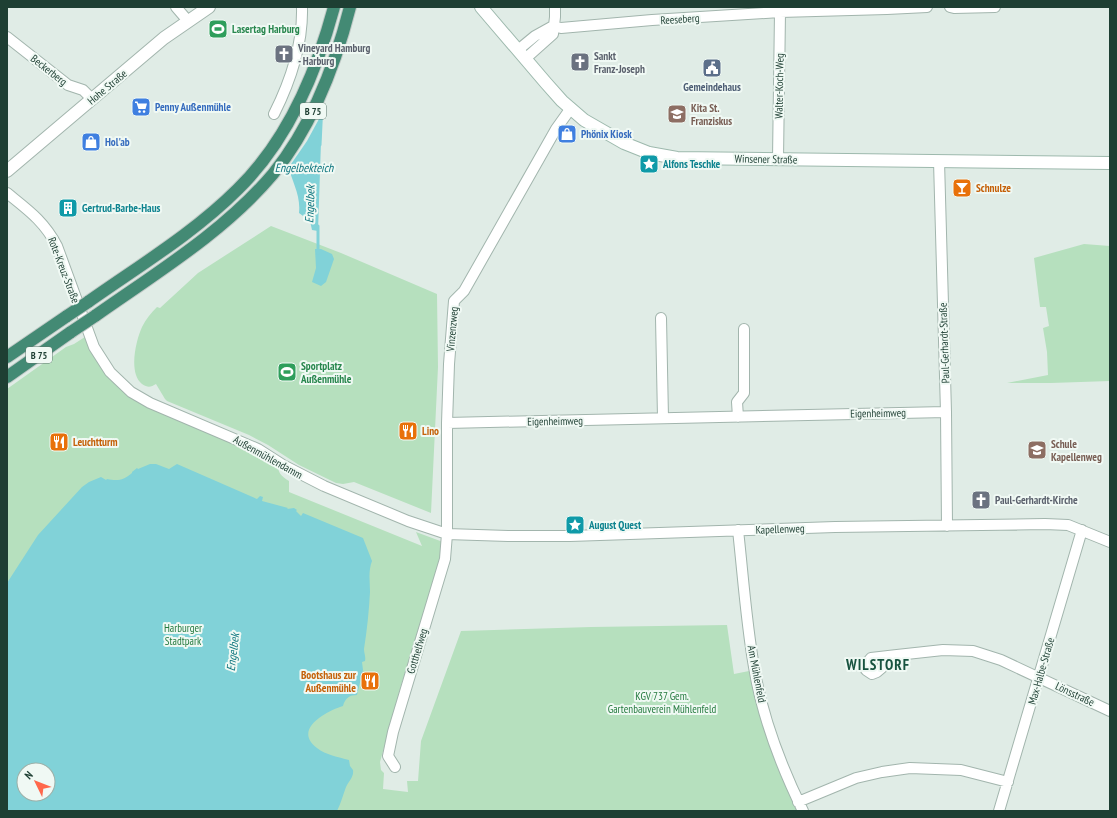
<svg xmlns="http://www.w3.org/2000/svg" width="1117" height="818" viewBox="0 0 1117 818" font-family="'PT Sans Narrow',sans-serif">
  <style>
    .green { fill: #b6e0be; fill-rule: evenodd }
    .water { fill: #81d2d8; fill-rule: evenodd }
    .pier { fill: #e0ece6 }
    .lines { fill: none; stroke-linecap: round; stroke-linejoin: round }
    .stream { stroke: #81d2d8; stroke-width: 3 }
    .minor-casing { stroke: #a2b5ad; stroke-width: 12 }
    .tertiary-casing { stroke: #a2b5ad; stroke-width: 14 }
    .secondary-casing { stroke: #9db9ad; stroke-width: 14 }
    .trunk-casing { stroke: #c0c9c6; stroke-width: 14 }
    .minor { stroke: #fff; stroke-width: 10 }
    .tertiary { stroke: #fff; stroke-width: 12 }
    .secondary { stroke: #fff; stroke-width: 12 }
    .trunk { stroke: #438a74; stroke-width: 12 }
    .trunk-bridge-casing { stroke: #c0c9c6; stroke-width: 14; stroke-linecap: butt }
    .trunk-bridge { stroke: #438a74; stroke-width: 12 }
    .labels { text-anchor: middle; stroke-width: 4; stroke-linejoin: round; paint-order: stroke }
    .shield { fill: #f0f9f4; stroke: #5d776d; stroke-width: 1 }
    .shield-label { font-size: 10px; font-weight: bold; fill: #1e3f33 }
    .street-label { font-size: 11px; fill: #1e3f33; stroke: #f0f9f4 }
    .leisure-label { font-size: 11px; font-weight: bold; fill: #27864d; stroke: #f0f9f4; text-anchor: start }
    .worship-label { font-size: 11px; font-weight: bold; fill: #5b616d; stroke: #f0f9f4; text-anchor: start }
    .service-label { font-size: 11px; font-weight: bold; fill: #4e5e75; stroke: #f0f9f4 }
    .shop-label { font-size: 11px; font-weight: bold; fill: #366cbe; stroke: #f0f9f4; text-anchor: start }
    .education-label { font-size: 11px; font-weight: bold; fill: #785e54; stroke: #f0f9f4; text-anchor: start }
    .culture-label { font-size: 11px; font-weight: bold; fill: #0d838f; stroke: #f0f9f4; text-anchor: start }
    .food-label { font-size: 11px; font-weight: bold; fill: #c56008; stroke: #f0f9f4; text-anchor: start }
    .park-label { font-size: 11px; fill: #247a3e; stroke: #f0f9f4 }
    .water-label { font-size: 12px; font-style: italic; fill: #127881; stroke: #f0f9f4 }
    .district-label { font-size: 15px; font-weight: bold; letter-spacing: 1px; fill: #185340; stroke: #f0f9f4 }
  </style>
  <rect width="100%" height="100%" fill="#e0ece6"/>
  <path class="green" d="M 271,226 L 341,253 L 437,294 L 438,367 L 431,513 L 354,482 L 343,484 L 336,483 L 299,465 L 268,445 L 249,435 L 167,401 L 165,399 L 156,384 C 151,387 148,388 142,384 C 128,373 136,340 142,327 C 146,319 151,313 157,307 L 160,308 L 198,273 Z
    M 1084,244 L 1110,246 L 1110,381 L 1051,383 L 1007,383 L 1048,375 L 1047,352 L 1043,328 L 1049,326 L 1046,307 L 1040,307 L 1034,258 Z
    M 88,335 L 122,385 L 278,462 C 277,471 280,476 289,481 L 289,492 L 422,546 L 416,532 L 443,542 L 436,577 L 431,587 L 432,592 L 402,682 L 380,762 L 381,770 L 384,773 L 383,789 L 408,792 L 407,781 L 418,781 L 421,741 L 461,631 L 591,627 L 727,625 L 734,674 L 749,671 L 764,729 L 798,811 L 7,811 L 7,389 L 66,347 L 74,344 ZM 24,770 L 48,770 L 48,794 L 24,794 Z"/>
  <path class="water" d="M 322,112 L 318,231 L 312,230 L 310,221 L 299,213 C 301,195 292,182 288,165 Z
    M 315,249 L 321,249 L 332,254 L 334,259 L 326,282 L 321,286 L 312,282 L 316,268 Z
    M 150,464 L 156,464 L 169,469 L 177,464 L 257,499 L 260,496 L 263,497 L 262,501 L 288,508 L 287,509 L 294,508 L 297,510 L 296,511 L 301,516 L 303,513 L 363,538 L 372,561 C 368,571 370,582 370,592 C 369,611 367,630 364,649 C 364,653 366,657 365,661 L 362,662 L 363,670 L 357,695 C 350,695 345,698 343,706 C 327,711 292,729 317,748 C 326,755 338,757 349,760 L 350,766 L 353,770 C 354,777 349,781 346,787 C 343,795 341,803 337,811 L 7,811 L 7,583 L 38,535 L 82,487 L 89,482 L 101,477 L 106,480 L 107,479 C 117,481 123,481 132,473 L 132,472 L 137,468 L 138,469 ZM 24,770 L 48,770 L 48,794 L 24,794 Z"/>
  <path class="pier" d="M 321,110 L 323,111 L 319,119 L 307,141 L 287,170 L 286,166 Z"/>
  <g class="lines">
    <path class="stream" d="M 320,145 L 322,103
      M 318,226 L 318,253"/>
    <g class="minor-casing">
      <path id="minor" d="M 176,7 L 188,21
        M 950,7 L 954,8 L 995,7
        M 553,26 L 561,28 L 652,20 L 780,12 L 887,9 L 927,7
        M 7,37 L 68,85 L 83,90 L 92,99
        M 518,50 L 535,36 L 553,26
        M 525,59 L 553,34 L 555,17 L 555,7
        M 274,114 C 290,82 303,44 302,7
        M 778,159 L 780,12
        M 939,161 L 946,412 L 947,526
        M 7,193 C 28,210 44,221 57,246 L 94,347 L 110,372 L 131,392 L 150,403 L 258,449 L 283,465 L 324,486 L 408,521 L 447,534 L 508,536 L 570,536 L 835,527 L 1045,524 L 1068,525 L 1110,542
        M 661,318 L 663,418
        M 738,417 L 737,402 L 744,393 L 744,329
        M 447,423 L 946,412
        M 738,530 C 743,575 746,621 754,667 C 762,716 781,766 803,811
        M 897,655 L 877,672 L 872,674 L 866,670 L 866,664 L 871,658 L 897,655 L 943,650 L 973,651 L 1001,660 L 1110,711
        M 395,767 L 388,756 L 393,732 L 445,559 L 447,534 L 447,423 L 449,364 L 454,301 L 464,291 L 556,129 L 571,108
        M 798,802 L 856,778 L 882,772 L 910,768 L 961,770 L 1008,782
        M 999,811 L 1082,530"/>
    </g>
    <g class="tertiary-casing">
      <path id="tertiary" d="M 7,171 L 164,38 L 209,7"/>
    </g>
    <g class="secondary-casing">
      <path id="secondary" d="M 481,7 L 546,83 L 562,101 L 584,120 L 624,143 L 649,153 L 677,158 L 1110,163"/>
    </g>
    <g class="trunk-casing">
      <path id="trunk" d="M 88,302 C 139,266 194,233 238,189 C 288,140 316,74 334,7
        M 95,316 C 156,273 224,232 273,174 C 312,126 335,66 350,7
        M 7,357 L 67,316
        M 7,377 L 71,332"/>
    </g>
    <use href="#minor" class="minor"/>
    <use href="#tertiary" class="tertiary"/>
    <use href="#secondary" class="secondary"/>
    <use href="#trunk" class="trunk"/>
    <g class="trunk-bridge-casing">
      <path id="trunk-bridge" d="M 67,316 L 88,302
        M 71,332 L 95,316"/>
    </g>
    <use href="#trunk-bridge" class="trunk-bridge"/>
  </g>
  <defs>
    <g id="stadium-square" transform="scale(1)"><rect x="-9" y="-9" width="18" height="18" rx="4" fill="#2e9e5b" stroke="#f0f9f4"/><path d="M0-5a6.5 5 0 1 0 0 10a6.5 5 0 1 0 0-10ZM-3.5-1.8h7v3.6h-7Z" fill="#fff"/></g>
    <g id="church-square" transform="scale(1)"><rect x="-9" y="-9" width="18" height="18" rx="4" fill="#6b7280" stroke="#f0f9f4"/><path d="M-1.2-6h2.4v3.5h3.3v2.4h-3.3V6h-2.4V-.1h-3.3v-2.4h3.3Z" fill="#fff"/></g>
    <g id="civic-square" transform="scale(1)"><rect x="-9" y="-9" width="18" height="18" rx="4" fill="#5c6f8a" stroke="#f0f9f4"/><path d="M-.6-6.5H3V-4.5H.6V-3L4-1V1h2V6H-6V1h2V-1L-.6-3ZM-1.2 2.5V6h2.4V2.5Z" fill="#fff"/></g>
    <g id="supermarket-square" transform="scale(1)"><rect x="-9" y="-9" width="18" height="18" rx="4" fill="#3f7fe0" stroke="#f0f9f4"/><path d="M-6-5.5h2.5l.6 2H6L4.5 2H-2.5L-4.4-4H-6ZM-1.5 3.2a1.3 1.3 0 1 0 .1 0ZM3 3.2a1.3 1.3 0 1 0 .1 0Z" fill="#fff"/></g>
    <g id="school-square" transform="scale(1)"><rect x="-9" y="-9" width="18" height="18" rx="4" fill="#8d6e63" stroke="#f0f9f4"/><path d="M0-5L7-2L0 1L-7-2ZM-4 1L0 2.5L4 1V4Q0 6-4 4Z" fill="#fff"/></g>
    <g id="shop-square" transform="scale(1)"><rect x="-9" y="-9" width="18" height="18" rx="4" fill="#3f7fe0" stroke="#f0f9f4"/><path d="M-5-2.5h2.3a2.7 3.5 0 0 1 5.4 0H5L5.5 6h-11ZM-1.5-2.5h3a1.5 2.3 0 0 0-3 0Z" fill="#fff"/></g>
    <g id="sight-square" transform="scale(1)"><rect x="-9" y="-9" width="18" height="18" rx="4" fill="#0f9aa8" stroke="#f0f9f4"/><path d="M0-6L1.8-2.2L6-1.7L2.9 1.2L3.7 5.4L0 3.3L-3.7 5.4L-2.9 1.2L-6-1.7L-1.8-2.2Z" fill="#fff"/></g>
    <g id="bar-square" transform="scale(1)"><rect x="-9" y="-9" width="18" height="18" rx="4" fill="#e8710a" stroke="#f0f9f4"/><path d="M-6-5H6L.8 .8V4.5H3.5V6h-7V4.5H-.8V.8Z" fill="#fff"/></g>
    <g id="building-square" transform="scale(1)"><rect x="-9" y="-9" width="18" height="18" rx="4" fill="#0f9aa8" stroke="#f0f9f4"/><path d="M-4-6H4V6H1V3H-1V6H-4ZM-2.5-4.3h1.7v1.8h-1.7ZM.8-4.3h1.7v1.8H.8ZM-2.5-1h1.7V.8h-1.7ZM.8-1h1.7V.8H.8Z" fill="#fff"/></g>
    <g id="restaurant-square" transform="scale(1)"><rect x="-9" y="-9" width="18" height="18" rx="4" fill="#e8710a" stroke="#f0f9f4"/><path d="M-5-6h1v4h1v-4h1v4h1v-4h1v5L-1.5 .5V6h-2V.5L-5-1ZM5-6V6H3V1.5H1.5Q1.5-4 5-6Z" fill="#fff"/></g>
  </defs>
  <g fill-rule="evenodd">
    <use href="#stadium-square" x="218" y="29"/>
    <use href="#church-square" x="284" y="54"/>
    <use href="#church-square" x="580" y="62"/>
    <use href="#civic-square" x="712" y="68"/>
    <use href="#supermarket-square" x="141" y="107"/>
    <use href="#school-square" x="677" y="114"/>
    <use href="#shop-square" x="567" y="134"/>
    <use href="#shop-square" x="91" y="142"/>
    <use href="#sight-square" x="649" y="164"/>
    <use href="#bar-square" x="962" y="188"/>
    <use href="#building-square" x="68" y="208"/>
    <use href="#stadium-square" x="287" y="372"/>
    <use href="#restaurant-square" x="408" y="431"/>
    <use href="#restaurant-square" x="59" y="442"/>
    <use href="#school-square" x="1037" y="450"/>
    <use href="#church-square" x="981" y="500"/>
    <use href="#sight-square" x="575" y="525"/>
    <use href="#restaurant-square" x="370" y="681"/>
  </g>
  <g class="labels">
    <g class="shield">
      <rect x="300" y="103" width="26" height="16" rx="3"/>
      <rect x="26" y="347" width="26" height="16" rx="3"/>
    </g>
    <g class="shield-label">
      <text x="313" y="115">B 75</text>
      <text x="39" y="359">B 75</text>
    </g>
    <g class="street-label">
      <text transform="translate(680 19) rotate(-4)" y="4">Reeseberg</text>
      <text transform="translate(49 70) rotate(38)" y="4">Beckerberg</text>
      <text transform="translate(779 86) rotate(-89)" y="4">Walter-Koch-Weg</text>
      <text transform="translate(107 87) rotate(-40)" y="4">Hohe Straße</text>
      <text transform="translate(766 159) rotate(1)" y="4">Winsener Straße</text>
      <text transform="translate(64 270) rotate(69)" y="4">Rote-Kreuz-Straße</text>
      <text transform="translate(452 329) rotate(-85)" y="4">Vinzenzweg</text>
      <text transform="translate(944 343) rotate(-92)" y="4">Paul-Gerhardt-Straße</text>
      <text transform="translate(878 413) rotate(-1)" y="4">Eigenheimweg</text>
      <text transform="translate(555 421) rotate(-1)" y="4">Eigenheimweg</text>
      <text transform="translate(268 457) rotate(29)" y="4">Außenmühlendamm</text>
      <text transform="translate(780 529) rotate(-2)" y="4">Kapellenweg</text>
      <text transform="translate(417 651) rotate(-73)" y="4">Gotthelfweg</text>
      <text transform="translate(1041 671) rotate(-74)" y="4">Max-Halbe-Straße</text>
      <text transform="translate(757 674) rotate(79)" y="4">Am Mühlenfeld</text>
      <text transform="translate(1075 694) rotate(25)" y="4">Lönsstraße</text>
    </g>
    <g class="leisure-label">
      <text x="232" y="33">Lasertag Harburg</text>
      <text x="301" y="370">Sportplatz<tspan x="301" dy="13">Außenmühle</tspan></text>
    </g>
    <g class="worship-label">
      <text x="298" y="52">Vineyard Hamburg<tspan x="298" dy="13">- Harburg</tspan></text>
      <text x="594" y="60">Sankt<tspan x="594" dy="13">Franz-Joseph</tspan></text>
      <text x="995" y="504">Paul-Gerhardt-Kirche</text>
    </g>
    <g class="service-label">
      <text x="712" y="91">Gemeindehaus</text>
    </g>
    <g class="shop-label">
      <text x="155" y="111">Penny Außenmühle</text>
      <text x="581" y="138">Phönix Kiosk</text>
      <text x="105" y="146">Hol'ab</text>
    </g>
    <g class="education-label">
      <text x="691" y="112">Kita St.<tspan x="691" dy="13">Franziskus</tspan></text>
      <text x="1051" y="448">Schule<tspan x="1051" dy="13">Kapellenweg</tspan></text>
    </g>
    <g class="culture-label">
      <text x="663" y="168">Alfons Teschke</text>
      <text x="82" y="212">Gertrud-Barbe-Haus</text>
      <text x="589" y="529">August Quest</text>
    </g>
    <g class="food-label">
      <text x="976" y="192">Schnulze</text>
      <text x="422" y="435">Lino</text>
      <text x="73" y="446">Leuchtturm</text>
      <text x="356" y="679" text-anchor="end">Bootshaus zur<tspan x="356" dy="13">Außenmühle</tspan></text>
    </g>
    <g class="park-label">
      <text x="183" y="632">Harburger<tspan x="183" dy="13">Stadtpark</tspan></text>
      <text x="662" y="700">KGV 737 Gem.<tspan x="662" dy="13">Gartenbauverein Mühlenfeld</tspan></text>
    </g>
    <g class="water-label">
      <text x="304" y="172">Engelbekteich</text>
      <text transform="translate(310 204) rotate(-88)" y="4">Engelbek</text>
      <text transform="translate(233 652) rotate(-83)" y="4">Engelbek</text>
    </g>
    <g class="district-label">
      <text x="878" y="670">WILSTORF</text>
    </g>
  </g>
  <rect width="1117" height="818" fill="none" stroke="#1e3f33" stroke-width="16"/>
  <g transform="translate(36 782) rotate(313)"><circle r="19" fill="#f0f9f4" stroke="#9cafa7"/>
  <path d="M0-3L7 15L0 10L-7 15Z" fill="#ff684b"/>
  <text y="-6" font-size="11" font-weight="bold" text-anchor="middle" fill="#1e3f33">N</text>
  </g>
</svg>
